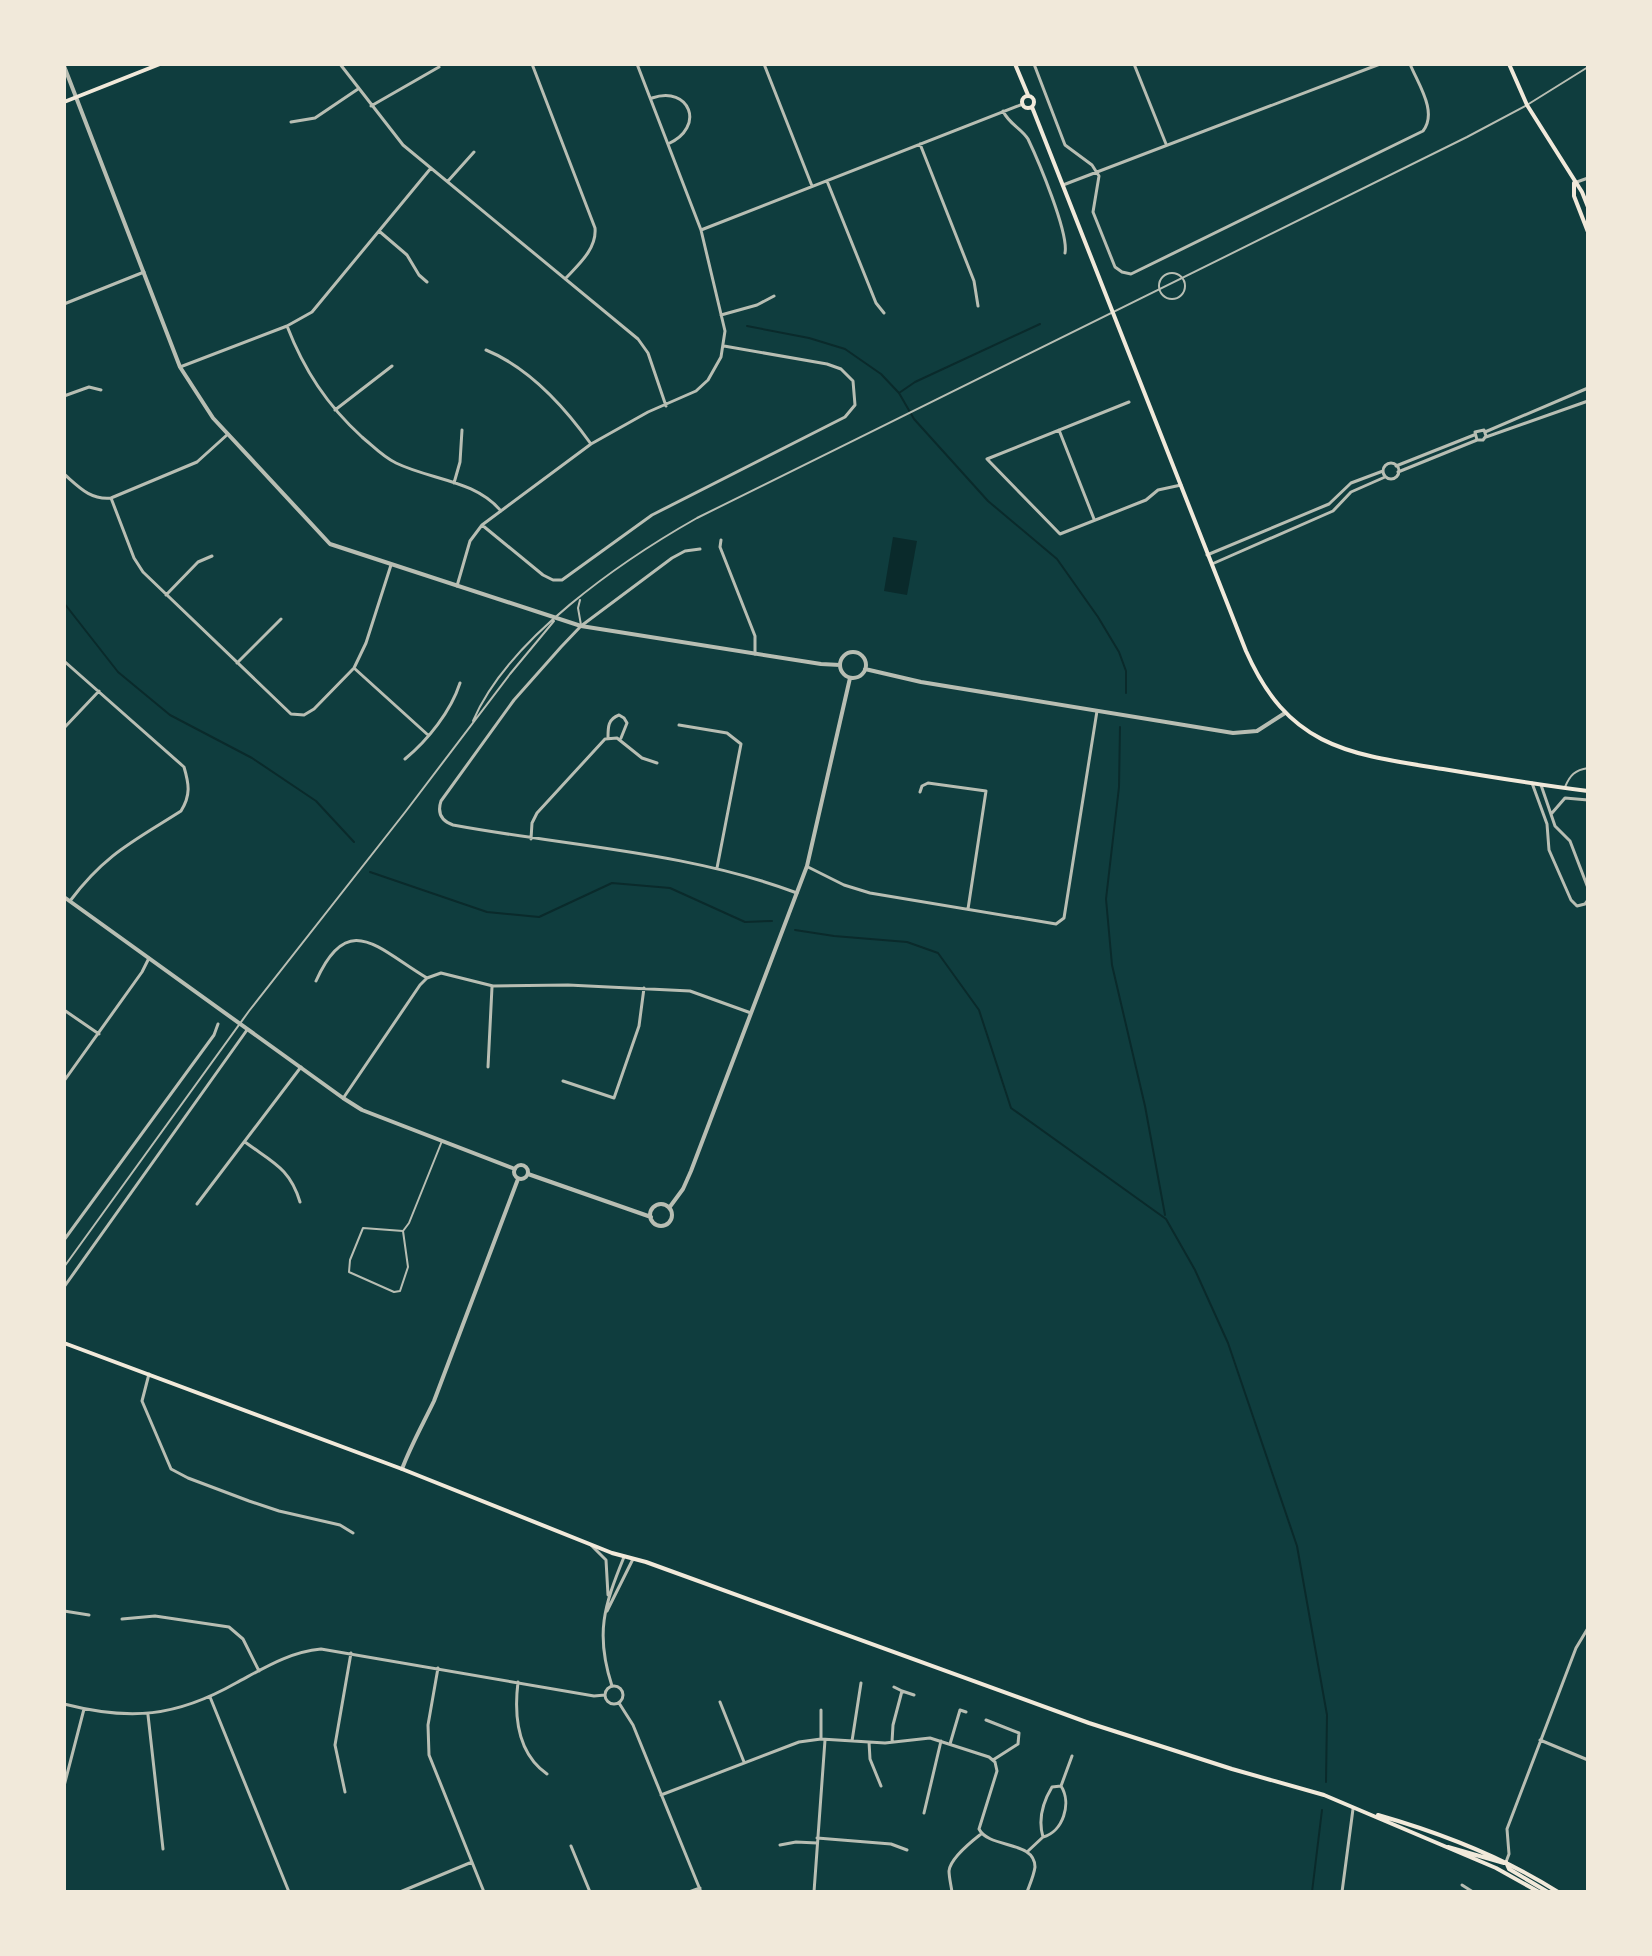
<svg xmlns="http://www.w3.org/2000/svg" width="1652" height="1956" viewBox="0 0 1652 1956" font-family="Arial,sans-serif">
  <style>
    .water { fill: #0a2a2b }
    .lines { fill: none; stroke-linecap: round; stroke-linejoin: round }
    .stream { stroke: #0a2a2b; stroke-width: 2 }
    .service { stroke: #b8beb3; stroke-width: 2 }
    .minor { stroke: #b8beb3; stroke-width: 3 }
    .tertiary { stroke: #b8beb3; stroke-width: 4 }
    .secondary { stroke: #f1e9da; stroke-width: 4 }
  </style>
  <rect width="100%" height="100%" fill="#0f3d3e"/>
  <path class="water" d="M 893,537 L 917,541 L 907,595 L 884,591 Z"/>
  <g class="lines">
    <path class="stream" d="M 747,326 L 809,338 L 845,349 L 881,374 L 899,393 L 914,419 L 988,501 L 1057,559 L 1098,617 L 1119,652 L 1126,671 L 1126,693
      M 899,393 L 915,382 L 1040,324
      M 64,603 L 118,672 L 170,715 L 252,758 L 316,801 L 354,842
      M 1120,727 L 1119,787 L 1106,899 L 1112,965 L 1145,1106 L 1165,1215
      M 370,872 L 487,912 L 539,917 L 612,883 L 670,888 L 745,922 L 772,921
      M 795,930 L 834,936 L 907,942 L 938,953 L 979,1010 L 1011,1108 L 1166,1219 L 1195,1270 L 1228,1343 L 1297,1546 L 1327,1715 L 1326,1782
      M 1312,1892 L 1322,1810"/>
    <path class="service" d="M1159 286a13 13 0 1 1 26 0a13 13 0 1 1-26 0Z
      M 580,600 L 578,608 L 581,625
      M 473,721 C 508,639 621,561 697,518 L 1467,137 L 1527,105 L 1588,67
      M 1565,787 C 1570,775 1575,770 1588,768
      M 403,1231 L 363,1228 L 350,1260 L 349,1272 L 394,1292 L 400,1291 L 408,1267 L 403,1231 L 409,1223 L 442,1141
      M 64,1267 L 249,1011 L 406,811 L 510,674 L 554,621"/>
    <path class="minor" d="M 340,64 L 403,145 L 638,339 L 648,353 L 666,406
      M 532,64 L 595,228 C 597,249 578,265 565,279
      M 764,64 L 812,186
      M 1034,64 L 1065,145 L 1092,165 L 1099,176 L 1093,212 L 1115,267 L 1122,272 L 1131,274 L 1423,131 C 1438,112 1418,84 1410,64
      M 1134,64 L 1166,144
      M 652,98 C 690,85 706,127 668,144
      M 371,106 L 439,67
      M 1003,111 C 1009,124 1021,128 1028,139 C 1038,160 1069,233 1065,253
      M 291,122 L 315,118 L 358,89
      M 920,144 L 974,281 L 978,306
      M 448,181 L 474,152
      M 827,181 L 876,303 L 884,313
      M 1574,183 L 1588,178
      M 1063,185 L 1380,64
      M 701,230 L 1023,104
      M 379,231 L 407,255 L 419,275 L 427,282
      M 64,304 L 144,272
      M 721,315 L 757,305 L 774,296
      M 287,326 C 304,370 327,405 362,437 C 373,446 383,457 396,463 C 431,480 475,480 501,511
      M 486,350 C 530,368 564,406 591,444
      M 180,367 L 287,326 L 312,312 L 431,168
      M 64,396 L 89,387 L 101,390
      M 1129,402 L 987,459 L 1060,534 L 1146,500 L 1158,490 L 1181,485
      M 335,410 L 392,366
      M 1059,430 L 1094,519
      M 1485,432 L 1588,388
      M 1486,437 L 1588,401
      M1383 471a8 8 0 1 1 16 0a8 8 0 1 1-16 0Z
      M 1396,466 L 1474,435
      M 1398,472 L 1477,440 L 1483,440 L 1486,436 L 1484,430 L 1475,432 L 1477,440
      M 64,474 C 79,487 90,500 111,498 L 197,462 L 228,434
      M 454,483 L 460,462 L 462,430
      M 111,498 L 134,558 L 143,572 L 291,714 L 304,715 L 314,709 L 354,668 L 366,643 L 391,565
      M 482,525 L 543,575 L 553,580 L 562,580 L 652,515 L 845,417 L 855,405 L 853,381 L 841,369 L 827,364 L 724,346
      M 721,540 L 720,547 L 755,636 L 755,654
      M 700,549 L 685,551 L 672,558 L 581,626 L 561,647 L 514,700 L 441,801 C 437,813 442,821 453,825 C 566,846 689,852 797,893
      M 1207,555 L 1329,504 L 1351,483 L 1383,471
      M 1212,564 L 1333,511 L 1351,492 L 1385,477
      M 457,586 L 470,541 L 482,525 L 591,444 L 648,412 L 696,391 L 708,380 L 721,357 L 725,331 L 701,230 L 637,64
      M 166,595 L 198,562 L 212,556
      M 64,661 L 184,767 C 189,784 191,795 181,811 C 134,841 105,854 70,901
      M 237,663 L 281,619
      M 354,668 L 428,735
      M 679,725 L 727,733 L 741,744 L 717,868
      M 64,728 L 99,691
      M 608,737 C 608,727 608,719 619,715 L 624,718 L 627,723 L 621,738
      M 405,759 C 428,740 451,711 460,683
      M 1532,783 L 1547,824 L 1549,850 L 1571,900 L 1577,906 L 1585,904 L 1588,900
      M 1541,785 L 1555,826 L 1570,841 L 1588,888
      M 920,792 L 922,786 L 928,783 L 986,791 L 968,909
      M 1552,813 L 1565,798 L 1588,800
      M 531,839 L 532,823 L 537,813 L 605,739 L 617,738 L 642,758 L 657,763
      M 808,867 L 844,885 L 870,893 L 1056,924 L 1064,918 L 1097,711
      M 316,981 C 348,909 378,949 427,978
      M 64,1010 L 99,1034
      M 488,1067 L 492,987
      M 64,1081 L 142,972 L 149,958
      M 563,1081 L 614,1098 L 639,1026 L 644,988
      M 344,1097 L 420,985 L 427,978 L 441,973 L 493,986 L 568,985 L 690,991 L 751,1013
      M 245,1142 C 272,1162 290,1168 300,1202
      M 197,1204 L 301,1067
      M 64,1240 L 214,1035 L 218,1024
      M 64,1287 L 247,1030
      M 149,1374 L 142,1401 L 171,1469 L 188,1478 L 249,1501 L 279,1511 L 340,1525 L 353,1533
      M 591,1545 L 606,1560 L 608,1595
      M 64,1611 L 89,1615
      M 607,1611 L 633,1559
      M 122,1619 L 155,1616 L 229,1627 L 243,1639 L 259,1671
      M 438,1668 L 428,1725 L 429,1755 L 484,1892
      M 518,1682 C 514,1715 517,1753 547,1774
      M605 1695a9 9 0 1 1 18 0a9 9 0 1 1-18 0Z
      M 612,1686 C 595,1634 604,1606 624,1557
      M 894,1687 L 902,1691
      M 210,1697 L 289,1892
      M 720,1702 L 744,1762
      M 619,1703 L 633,1725 L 701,1892
      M 64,1704 C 130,1721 176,1717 236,1683 C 264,1668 289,1652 321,1649 L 594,1696 L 605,1695
      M 821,1710 L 821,1738
      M 148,1715 L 163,1849
      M 986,1720 L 1019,1733 L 1018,1744 L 993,1760
      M 1540,1740 L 1588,1760
      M 852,1741 L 861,1683
      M 869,1742 L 870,1759 L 881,1786
      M 892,1742 L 893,1725 L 902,1691 L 914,1695
      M 950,1744 L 960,1710 L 966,1712
      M 64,1786 L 84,1709
      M 1061,1786 L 1072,1756
      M 345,1792 L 335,1745 L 351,1653
      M 661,1795 L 799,1742 L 821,1739 L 885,1743 L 930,1738 L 989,1757 L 995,1762 L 997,1771 L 979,1829 C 989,1849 1035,1840 1035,1867 C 1034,1875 1030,1884 1027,1892
      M 924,1813 L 941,1741
      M 817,1838 L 891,1844 L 907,1850
      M 780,1845 L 796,1842 L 817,1843
      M 571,1846 L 590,1892
      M 1027,1852 L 1043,1837 C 1038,1820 1043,1802 1052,1787 L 1061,1786 C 1072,1803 1063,1832 1043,1837
      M 1506,1862 L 1509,1854 L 1507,1829 L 1576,1648 L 1588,1628
      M 1462,1885 L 1473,1892
      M 400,1892 L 472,1862
      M 689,1892 L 700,1888
      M 814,1892 L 825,1740
      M 952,1892 C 951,1885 949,1877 949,1871 C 950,1859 972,1841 981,1834
      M 1342,1892 L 1353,1809"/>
    <path class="tertiary" d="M 64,66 L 180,367 L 213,418 L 330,544 L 581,626 L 821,664 L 840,665
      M840 665a13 13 0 1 1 26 0a13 13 0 1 1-26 0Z
      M 865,669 L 921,682 L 1233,733 L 1257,731 L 1285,713
      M 64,897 L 343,1098 L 362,1110 L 515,1169
      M514 1172a7 7 0 1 1 14 0a7 7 0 1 1-14 0Z
      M 528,1174 L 651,1217
      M650 1215a11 11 0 1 1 22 0a11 11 0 1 1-22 0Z
      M 669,1208 L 683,1189 L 691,1171 L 807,866 L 850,678
      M 402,1469 C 411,1445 423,1424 434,1401 L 518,1179"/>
    <path class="secondary" d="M 1015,64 L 1028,95
      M 1509,64 L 1527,105 L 1582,192 L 1588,207
      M1022 102a6 6 0 1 1 12 0a6 6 0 1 1-12 0Z
      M 64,102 L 160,64
      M 1032,107 L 1246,651 C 1289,748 1348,754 1443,769 C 1491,777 1539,785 1588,791
      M 1574,183 L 1574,196 L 1588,232
      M 64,1343 L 402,1469 L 612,1553 L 646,1562 L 1089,1723 L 1232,1769 L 1324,1795 L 1496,1868 L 1539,1892
      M 1378,1815 C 1441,1833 1503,1857 1558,1892
      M 1448,1847 L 1504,1863
      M 1506,1862 L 1509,1869 L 1548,1892"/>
  </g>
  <rect width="1652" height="1956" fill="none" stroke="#f1e9da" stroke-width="132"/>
</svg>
